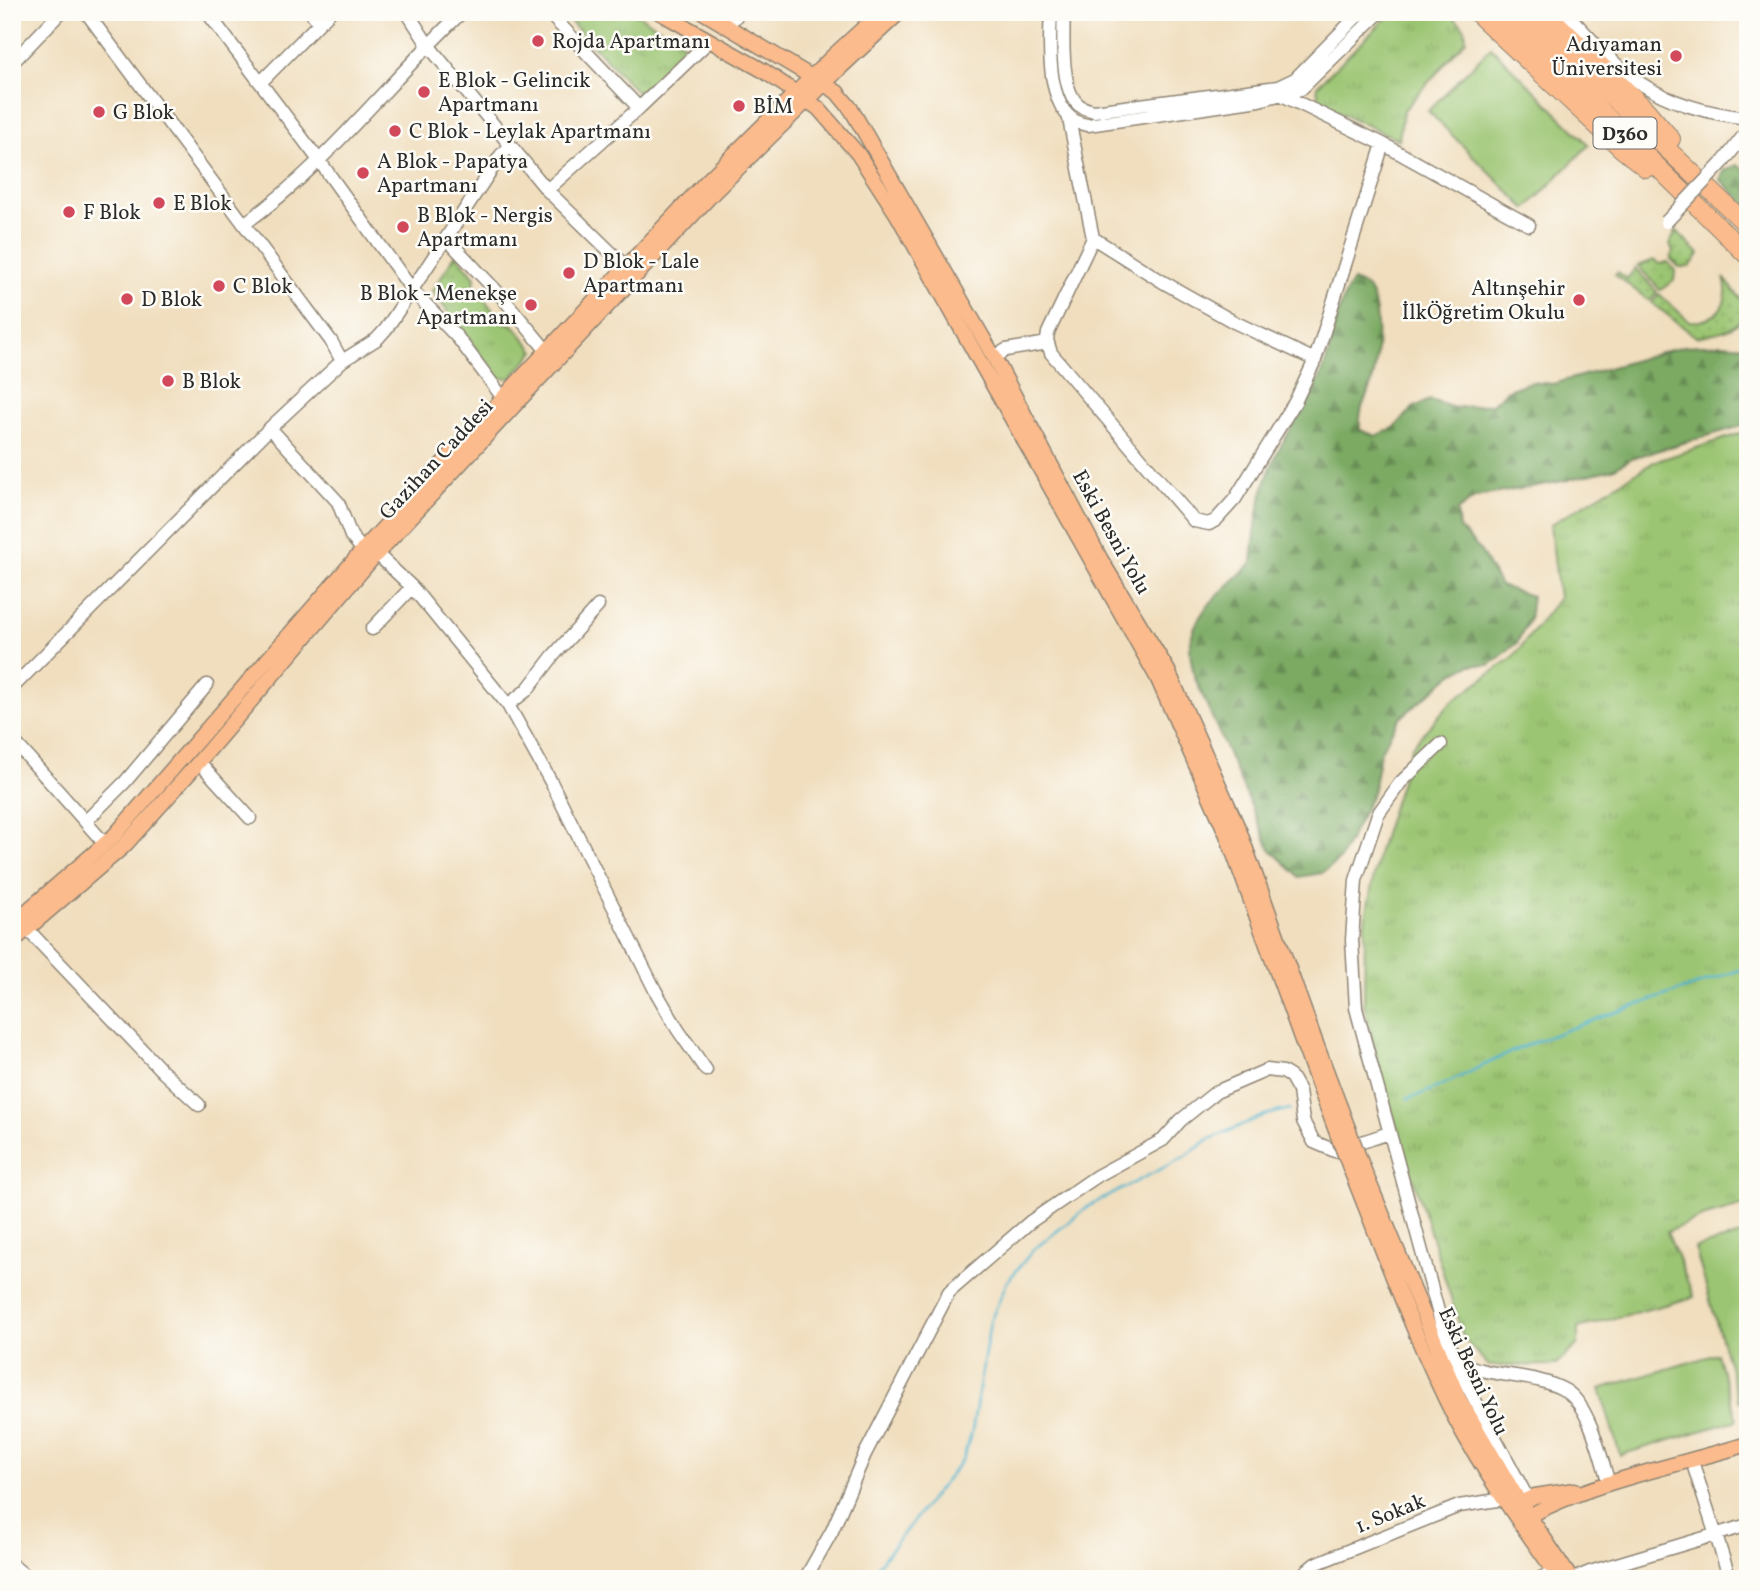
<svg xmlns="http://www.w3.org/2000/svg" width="1760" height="1591" viewBox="0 0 1760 1591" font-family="Vollkorn,serif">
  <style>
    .grass { fill: url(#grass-dots); stroke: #63784e; stroke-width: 2 }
    .forest { fill: url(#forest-firs); stroke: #546a48; stroke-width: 2 }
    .park { fill: url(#park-tufts); stroke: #63784e; stroke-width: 2 }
    .pitch { fill: #9bc572; stroke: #63784e; stroke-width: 2 }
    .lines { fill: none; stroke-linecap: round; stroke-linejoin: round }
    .stream { stroke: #4eb3cd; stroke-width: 2.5 }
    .minor-casing { stroke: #8e8474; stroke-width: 15 }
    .major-casing { stroke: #8e8474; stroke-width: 17 }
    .highway-casing { stroke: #8e8474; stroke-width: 20 }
    .minor { stroke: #fff; stroke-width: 12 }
    .major { stroke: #fbbb8c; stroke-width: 14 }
    .highway { stroke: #fbbb8c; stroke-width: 18 }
    .minor-bridge-casing { stroke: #8e8474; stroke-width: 15; stroke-linecap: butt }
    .major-bridge-casing { stroke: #8e8474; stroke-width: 17; stroke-linecap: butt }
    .minor-bridge { stroke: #fff; stroke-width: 12 }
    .major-bridge { stroke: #fbbb8c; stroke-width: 14 }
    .poi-dot { fill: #d1495b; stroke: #fdfcf7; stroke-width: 2.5 }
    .labels { text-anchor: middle; stroke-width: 5; stroke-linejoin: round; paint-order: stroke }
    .shield { fill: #fdfcf7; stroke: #6a6a68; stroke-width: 2 }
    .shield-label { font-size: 19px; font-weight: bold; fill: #2b2b2b }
    .poi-label { font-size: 21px; fill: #2b2b2b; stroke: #fdfcf7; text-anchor: start }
    .street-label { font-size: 21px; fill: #2b2b2b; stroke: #fdfcf7 }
  </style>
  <defs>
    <pattern id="grass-dots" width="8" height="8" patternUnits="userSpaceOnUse" patternTransform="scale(1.75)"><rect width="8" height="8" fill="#9bc572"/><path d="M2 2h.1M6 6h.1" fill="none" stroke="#86a963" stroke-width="1.8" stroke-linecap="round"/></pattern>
    <pattern id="forest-firs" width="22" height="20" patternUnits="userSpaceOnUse" patternTransform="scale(1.75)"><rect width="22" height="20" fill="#7caa64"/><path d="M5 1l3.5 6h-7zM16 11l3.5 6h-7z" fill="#668b53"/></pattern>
    <pattern id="park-tufts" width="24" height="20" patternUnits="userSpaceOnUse" patternTransform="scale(1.75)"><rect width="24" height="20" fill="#9bc572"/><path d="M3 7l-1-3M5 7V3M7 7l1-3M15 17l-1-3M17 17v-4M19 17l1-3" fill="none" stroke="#86a963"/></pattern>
  </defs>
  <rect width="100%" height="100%" fill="#fdfcf7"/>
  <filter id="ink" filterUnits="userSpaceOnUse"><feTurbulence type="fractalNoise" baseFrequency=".0143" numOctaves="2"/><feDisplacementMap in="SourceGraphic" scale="14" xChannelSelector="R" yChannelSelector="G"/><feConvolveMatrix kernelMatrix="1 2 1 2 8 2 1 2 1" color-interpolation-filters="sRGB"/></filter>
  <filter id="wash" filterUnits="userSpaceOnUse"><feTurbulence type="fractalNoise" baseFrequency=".00686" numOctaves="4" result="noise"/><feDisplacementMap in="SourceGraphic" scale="28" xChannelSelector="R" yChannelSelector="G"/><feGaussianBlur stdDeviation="1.57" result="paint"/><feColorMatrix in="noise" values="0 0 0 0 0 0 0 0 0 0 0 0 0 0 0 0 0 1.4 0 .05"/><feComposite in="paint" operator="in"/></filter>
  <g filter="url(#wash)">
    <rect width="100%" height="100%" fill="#f0debe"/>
    <path class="grass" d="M 1676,230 L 1699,254 L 1690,267 L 1679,267 L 1671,259 L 1673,251 L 1670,244 Z
      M 1654,260 L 1660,264 L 1668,262 L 1675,271 L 1674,281 L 1660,290 L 1638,266 Z
      M 1635,268 L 1657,292 L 1650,301 L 1615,275 L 1618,272 L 1627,279 Z
      M 1724,278 L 1747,306 C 1743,331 1717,332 1696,337 L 1652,303 L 1659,294 L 1689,321 C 1715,324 1732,303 1724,278 Z"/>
    <path class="forest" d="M 1737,165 L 1748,171 L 1748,207 L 1720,179 L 1725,170 Z
      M 1353,281 C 1357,283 1364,285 1367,288 C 1381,303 1378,355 1374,374 C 1370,397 1358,402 1360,430 L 1376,436 L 1394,428 L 1414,407 L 1430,400 L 1454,408 L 1492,404 L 1508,390 L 1530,382 L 1553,384 L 1684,346 L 1721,344 L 1748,346 L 1748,424 L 1632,458 L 1613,469 L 1563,481 L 1476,497 L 1457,511 L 1459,528 L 1480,550 L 1500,586 L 1532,596 L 1529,620 L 1517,643 L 1490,665 L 1470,665 L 1454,673 L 1399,719 L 1380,752 L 1373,792 L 1340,859 L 1322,873 L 1299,877 L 1270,849 L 1194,676 C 1193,668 1190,658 1190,649 C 1190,612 1228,587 1252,563 C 1255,525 1260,488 1277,453 C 1292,423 1316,395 1326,362 C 1335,334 1336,305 1353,281 Z"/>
    <path class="park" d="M 561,12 L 634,12 L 690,48 L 641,96 Z
      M 1392,12 L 1448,12 L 1465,28 L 1466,40 L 1403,111 L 1399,140 L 1319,103 L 1317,86 Z
      M 456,254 L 475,277 L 474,287 L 504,324 L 512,323 L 535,351 L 511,378 L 498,378 L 432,291 Z
      M 1748,431 L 1748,1204 L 1702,1217 L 1667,1232 L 1694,1297 L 1578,1328 L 1578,1344 L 1556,1365 L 1489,1366 L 1464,1339 L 1382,1080 L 1364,1005 L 1365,920 L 1379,850 L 1412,746 L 1451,702 L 1513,657 L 1559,598 L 1550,525 L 1654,462 Z"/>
    <path class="pitch" d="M 1491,47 L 1589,145 L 1526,209 L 1428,111 Z
      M 1748,1233 L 1748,1399 L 1739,1401 L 1695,1248 Z
      M 1717,1354 L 1737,1420 L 1620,1455 L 1600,1389 Z"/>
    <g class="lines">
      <path class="stream" d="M 1408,1099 C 1449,1085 1485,1063 1525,1046 C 1598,1016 1674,994 1748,967
        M 867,1579 L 963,1459 L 972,1431 L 990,1322 L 1007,1282 L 1033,1250 L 1089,1206 L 1186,1156 L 1208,1140 L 1265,1115 L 1290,1109"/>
    </g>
  </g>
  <g filter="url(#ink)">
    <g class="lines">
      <g class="minor-casing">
        <path id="minor" d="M 86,12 L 331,341 L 342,361
          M 207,12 L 318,159 L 413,291 L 458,338 L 503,398
          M 311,12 L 319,23
          M 407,12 L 428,45 L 547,190 L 626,267
          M 548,12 L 639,108
          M 1051,12 C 1049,44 1045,121 1088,125 L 1259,100 L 1301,89 L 1380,12
          M 1064,12 C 1063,34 1061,84 1075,101 C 1080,108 1087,109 1094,111 L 1278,87 L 1295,79 L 1361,12
          M 1565,12 C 1589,36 1612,65 1640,83 C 1672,104 1711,114 1748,118
          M 727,26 L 740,12
          M 12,63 L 61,12
          M 261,82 L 330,12
          M 1280,94 L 1383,144 L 1529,225
          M 1069,119 L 1093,238 L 1163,282 L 1234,322 L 1315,360
          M 1724,161 L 1748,130
          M 547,190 L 639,108 L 709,41
          M 244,224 C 326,166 389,81 462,12
          M 1093,238 L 1048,333 L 1047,340 L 1051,353 L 1194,521 L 1209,524 L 1216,520 L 1235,499 L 1295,402 L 1315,360 L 1383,144
          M 447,239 L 502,297 L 547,351
          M 994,357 L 1006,350 L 1048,343
          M 270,428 L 338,502 L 351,536 L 363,550
          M 377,554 L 412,587 L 508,705 L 551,782 L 655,990 L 678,1030 L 706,1070
          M 372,629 L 412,587
          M 12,688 L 270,428 L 342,361 L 377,339 L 386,329 L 501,155 L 511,146
          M 508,705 L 527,690 L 553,656 L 598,606
          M 12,739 L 105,844
          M 1441,744 L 1400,783 L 1378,814 L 1356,880 L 1352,940 L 1356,1008 L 1442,1326 L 1462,1376 L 1528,1499
          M 199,762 L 250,818
          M 86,821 L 125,782 L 207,685
          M 28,930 L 163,1072 L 199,1105
          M 1456,1361 C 1464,1364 1473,1368 1481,1370 C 1509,1377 1541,1376 1566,1391 C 1590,1406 1601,1458 1609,1484
          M 1692,1461 L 1730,1579
          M 12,1565 L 29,1579
          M 805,1579 L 832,1531 L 865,1454 L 949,1292 L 1030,1222 L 1097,1176 L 1163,1140 L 1181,1120 L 1216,1092 L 1267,1070 L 1283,1072 L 1291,1077 L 1299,1091 L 1303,1121 L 1314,1142 L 1335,1151 L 1389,1133
          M 1297,1579 L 1315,1564 L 1459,1506 L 1504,1499
          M 1539,1579 L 1554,1571
          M 1573,1579 L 1590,1572 L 1748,1525"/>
      </g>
      <g class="major-casing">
        <path id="major" d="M 659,12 L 764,71 L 818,108 L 858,154 L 898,216 L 1157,677 L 1227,835 L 1304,1046
          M 703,12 L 837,92 L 851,109 L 994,357 L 1101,560 L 1168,671 L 1239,830 L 1315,1041
          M 12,924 L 114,836 L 363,550 L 514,386 L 706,182 L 832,57 L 881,12
          M 12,942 L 124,846 L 191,771 L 371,560 L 524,395 L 715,191 L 841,67 L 900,12
          M 1363,1168 L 1458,1397 L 1516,1496 L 1571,1579
          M 1352,1173 C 1385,1254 1415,1340 1455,1418 C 1485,1475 1523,1527 1560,1579
          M 1514,1506 L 1535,1496 L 1575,1490
          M 1524,1519 C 1588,1482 1676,1466 1748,1444"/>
      </g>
      <g class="highway-casing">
        <path id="highway" d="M 1476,12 L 1622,149 L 1646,168
          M 1500,12 L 1748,256
          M 1523,12 L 1748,226
          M 1545,12 L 1647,111 L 1671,139"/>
      </g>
      <use href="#minor" class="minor"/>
      <use href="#major" class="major"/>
      <use href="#highway" class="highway"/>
      <g class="minor-bridge-casing">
        <path id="minor-bridge" d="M 1666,222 L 1724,161"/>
      </g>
      <g class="major-bridge-casing">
        <path id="major-bridge" d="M 1315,1041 L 1363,1168
          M 1304,1046 L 1352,1173"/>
      </g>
      <use href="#minor-bridge" class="minor-bridge"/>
      <use href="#major-bridge" class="major-bridge"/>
    </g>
  </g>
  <g class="poi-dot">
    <circle cx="538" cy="41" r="7"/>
    <circle cx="1676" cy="56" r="7"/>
    <circle cx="424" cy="92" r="7"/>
    <circle cx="739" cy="106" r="7"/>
    <circle cx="99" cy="112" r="7"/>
    <circle cx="395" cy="131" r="7"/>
    <circle cx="363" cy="173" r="7"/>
    <circle cx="159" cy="203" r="7"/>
    <circle cx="69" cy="212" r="7"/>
    <circle cx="403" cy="227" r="7"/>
    <circle cx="569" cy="273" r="7"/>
    <circle cx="219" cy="286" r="7"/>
    <circle cx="127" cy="299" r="7"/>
    <circle cx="1579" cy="300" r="7"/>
    <circle cx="531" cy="305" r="7"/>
    <circle cx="168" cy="381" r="7"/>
  </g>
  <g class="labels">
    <rect class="shield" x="1593.5" y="117.5" width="63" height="31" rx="5"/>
    <g class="shield-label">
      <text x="1625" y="140">D360</text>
    </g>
    <g class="poi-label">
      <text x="552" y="48">Rojda Apartmanı</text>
      <text x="1662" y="51" text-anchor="end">Adıyaman<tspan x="1662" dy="24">Üniversitesi</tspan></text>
      <text x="438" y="87">E Blok - Gelincik<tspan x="438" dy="24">Apartmanı</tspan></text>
      <text x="753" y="113">BİM</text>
      <text x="113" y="119">G Blok</text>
      <text x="409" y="138">C Blok - Leylak Apartmanı</text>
      <text x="377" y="168">A Blok - Papatya<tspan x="377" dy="24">Apartmanı</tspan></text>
      <text x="173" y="210">E Blok</text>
      <text x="83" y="219">F Blok</text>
      <text x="417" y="222">B Blok - Nergis<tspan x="417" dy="24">Apartmanı</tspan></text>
      <text x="583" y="268">D Blok - Lale<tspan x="583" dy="24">Apartmanı</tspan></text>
      <text x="233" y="293">C Blok</text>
      <text x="1565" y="295" text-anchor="end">Altınşehir<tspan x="1565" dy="24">İlkÖğretim Okulu</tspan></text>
      <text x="517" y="300" text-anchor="end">B Blok - Menekşe<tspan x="517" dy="24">Apartmanı</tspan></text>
      <text x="141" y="306">D Blok</text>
      <text x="182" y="388">B Blok</text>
    </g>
    <g class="street-label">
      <text transform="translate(436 459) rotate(-47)" y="7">Gazihan Caddesi</text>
      <text transform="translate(1112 532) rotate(61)" y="7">Eski Besni Yolu</text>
      <text transform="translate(1474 1371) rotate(65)" y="7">Eski Besni Yolu</text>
      <text transform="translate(1390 1513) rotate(-22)" y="7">1. Sokak</text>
    </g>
  </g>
  <rect width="1760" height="1591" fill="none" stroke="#fdfcf7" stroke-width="42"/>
</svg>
